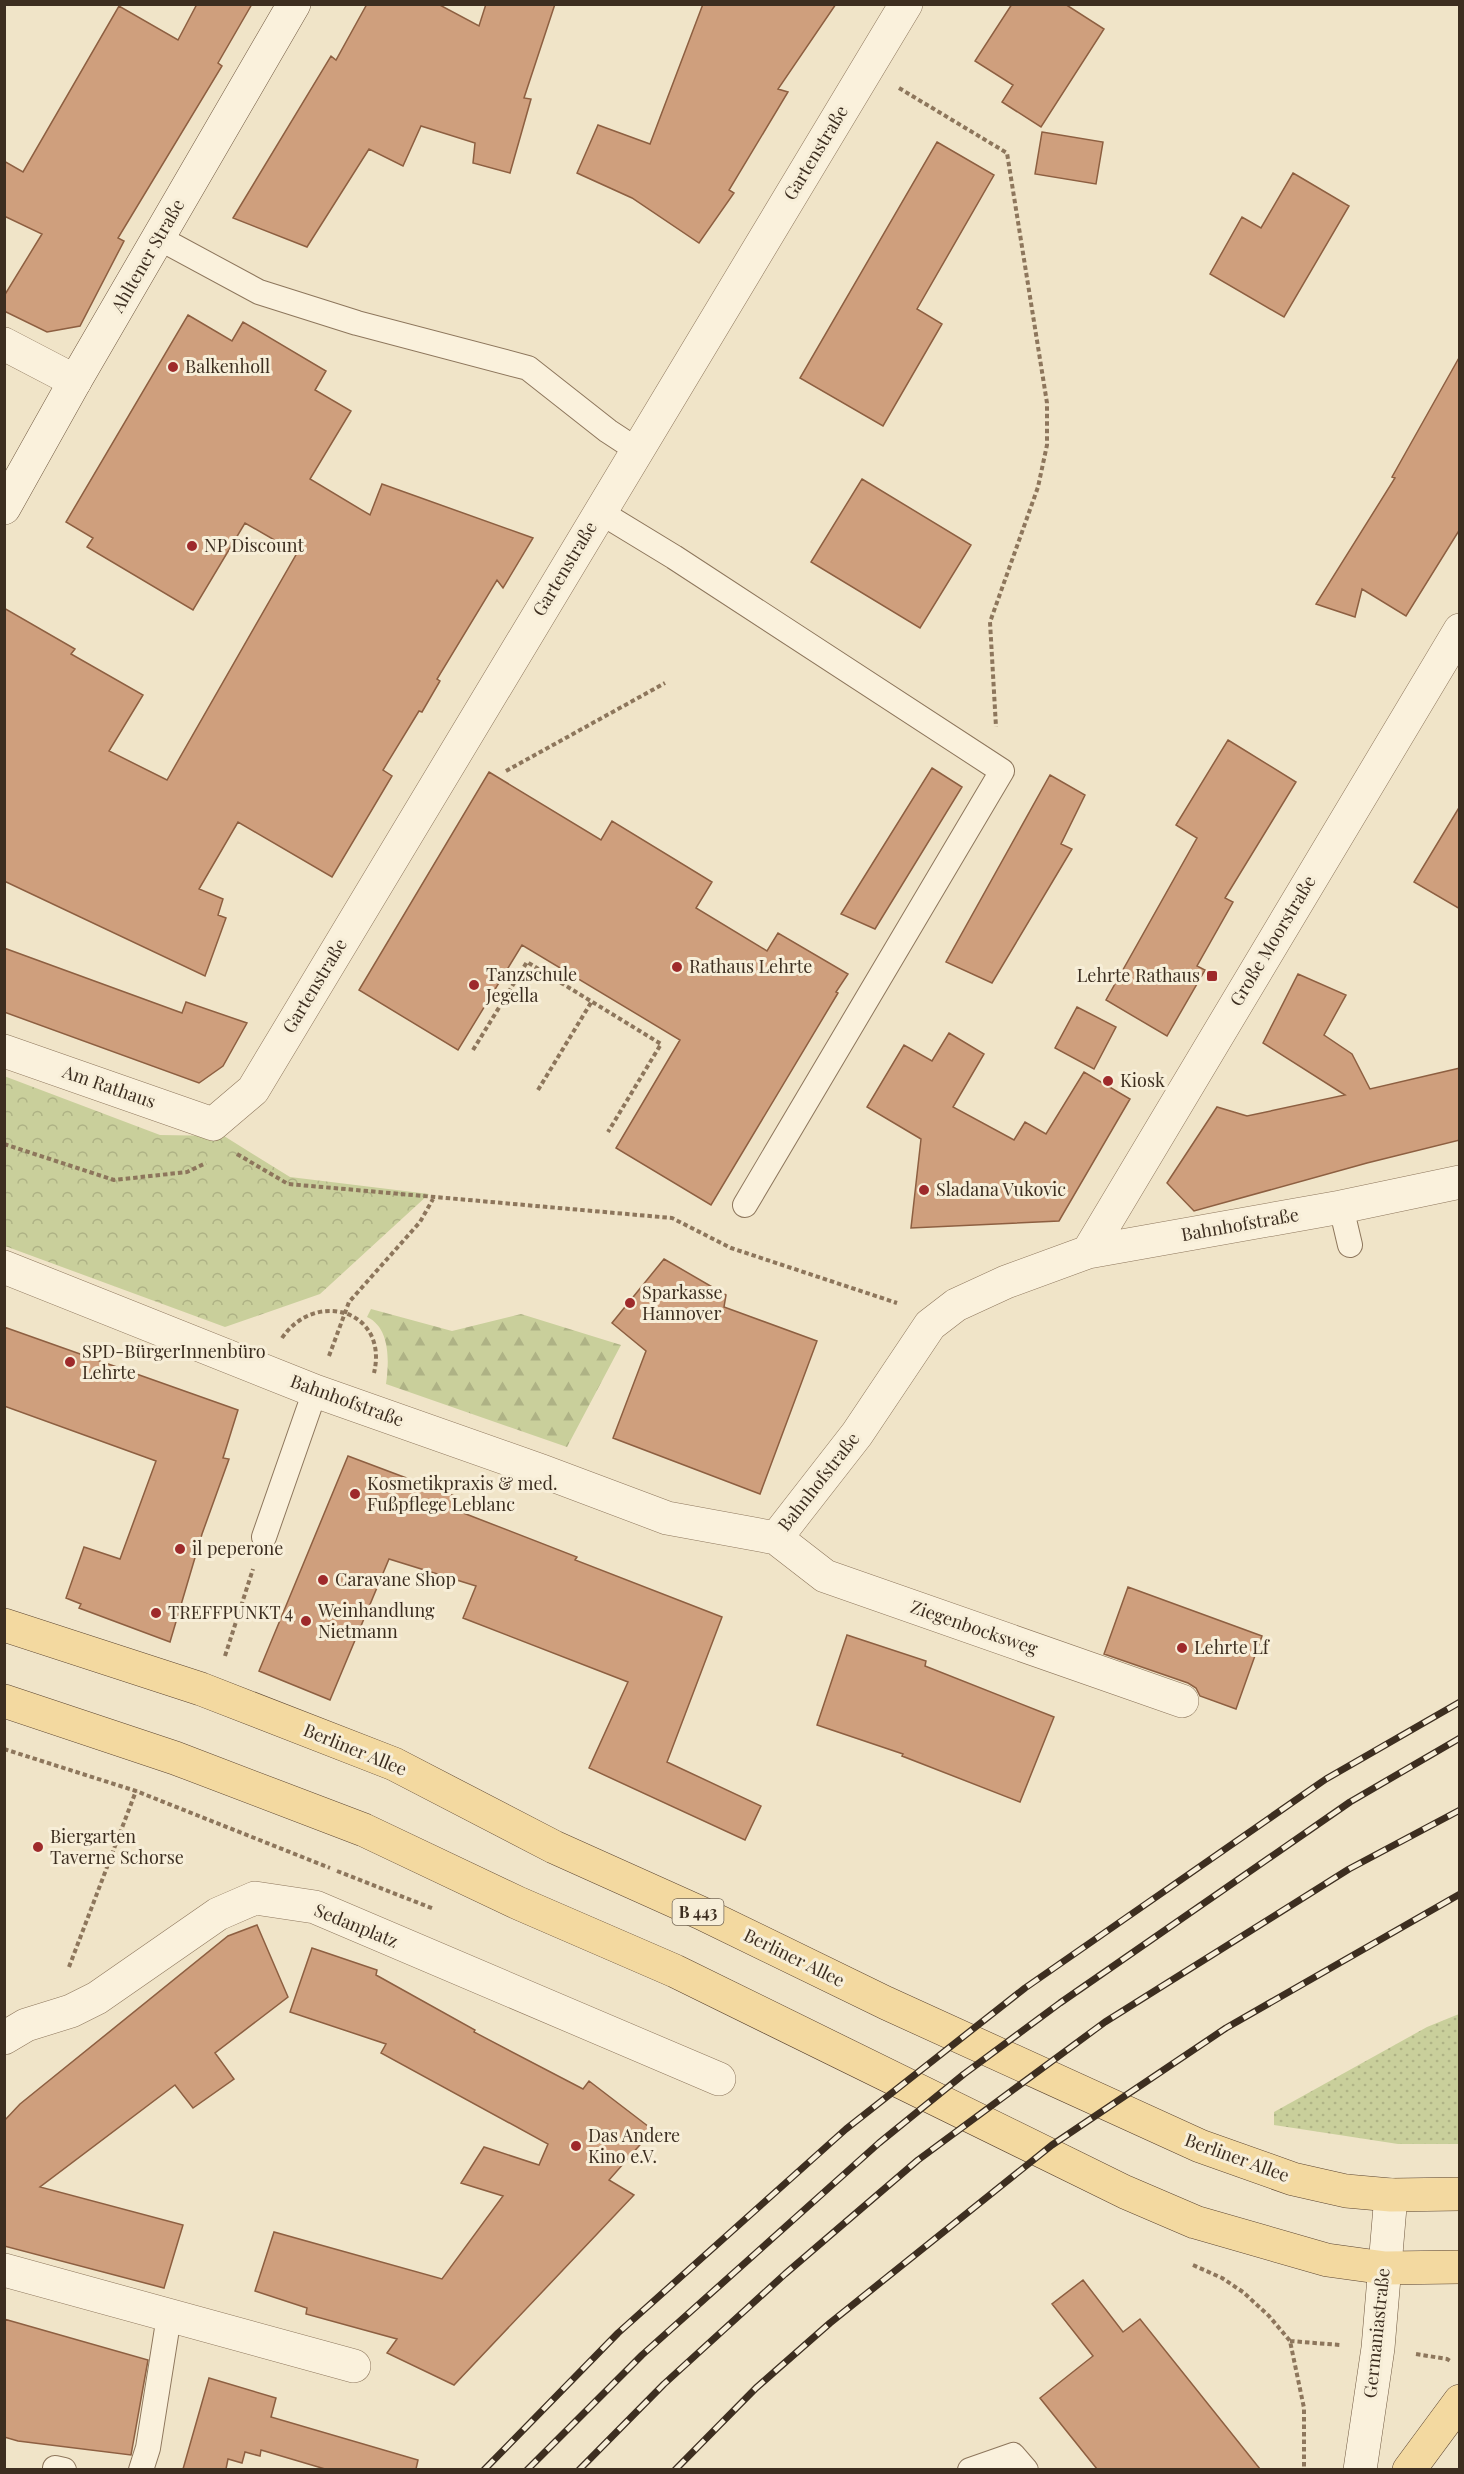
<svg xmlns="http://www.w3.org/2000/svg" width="1464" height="2474" viewBox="0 0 1464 2474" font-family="'Playfair Display',serif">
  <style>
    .grass { fill: url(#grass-dots) }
    .forest { fill: url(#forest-firs) }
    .park { fill: url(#park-crowns) }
    .building { fill: #cf9f7d; stroke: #8d5f41; stroke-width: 1.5 }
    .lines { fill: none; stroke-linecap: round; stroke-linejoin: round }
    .lane-casing { stroke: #8d765c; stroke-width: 26 }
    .street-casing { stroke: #8d765c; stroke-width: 34 }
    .secondary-casing { stroke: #6f573f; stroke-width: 34 }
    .primary-casing { stroke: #5b4430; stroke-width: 34 }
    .path { stroke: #8d765c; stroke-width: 4; stroke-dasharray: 4.5 3; stroke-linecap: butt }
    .lane { stroke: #faf1dc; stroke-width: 24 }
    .street { stroke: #faf1dc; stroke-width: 33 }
    .secondary { stroke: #faf1dc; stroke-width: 33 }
    .primary { stroke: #f3d9a0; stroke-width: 33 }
    .rail-casing { stroke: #3d2e20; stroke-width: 7 }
    .rail { stroke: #f7eed8; stroke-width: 4.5; stroke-dasharray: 14; stroke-linecap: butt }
    .poi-dot { fill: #9e2a2b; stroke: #f7eed8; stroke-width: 2 }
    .labels { text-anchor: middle; stroke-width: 6; stroke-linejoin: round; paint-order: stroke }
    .shield { fill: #f7eed8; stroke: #756857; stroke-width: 1.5 }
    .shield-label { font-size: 16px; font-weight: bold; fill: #3d2e20 }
    .street-label { font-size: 18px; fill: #3d2e20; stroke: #f7eed8 }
    .poi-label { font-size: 18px; fill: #3d2e20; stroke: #f7eed8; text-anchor: start }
  </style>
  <defs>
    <pattern id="grass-dots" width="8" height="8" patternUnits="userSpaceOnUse" patternTransform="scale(1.5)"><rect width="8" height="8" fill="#c9cf9b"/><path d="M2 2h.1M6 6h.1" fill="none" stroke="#aeb285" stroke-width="1.8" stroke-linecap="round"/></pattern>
    <pattern id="forest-firs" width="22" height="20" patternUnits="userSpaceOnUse" patternTransform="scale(1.5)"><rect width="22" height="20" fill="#c9cf9b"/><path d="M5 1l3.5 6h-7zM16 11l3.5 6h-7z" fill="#aeb285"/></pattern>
    <pattern id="park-crowns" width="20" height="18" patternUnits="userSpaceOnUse" patternTransform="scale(1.5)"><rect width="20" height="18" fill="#c9cf9b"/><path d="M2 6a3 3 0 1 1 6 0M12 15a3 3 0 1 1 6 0" fill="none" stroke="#aeb285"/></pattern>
  </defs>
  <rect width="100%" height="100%" fill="#f0e4c8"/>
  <path class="grass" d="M 1459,2014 L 1459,2144 L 1398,2144 L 1274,2125 L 1274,2112 L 1427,2027 Z"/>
  <path class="forest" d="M 371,1309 L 452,1331 L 521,1314 L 621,1345 L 567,1447 L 386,1384 C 389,1363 391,1328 367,1317 Z"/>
  <path class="park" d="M 4,1076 L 160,1135 L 224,1136 L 290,1177 L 429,1194 L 320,1294 L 225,1327 L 5,1246 Z"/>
  <path class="building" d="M 197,4 L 252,4 L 218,63 L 222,66 L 118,238 L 124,241 L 80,326 L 47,332 L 4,311 L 4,296 L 42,234 L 4,216 L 4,161 L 23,172 L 119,6 L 178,40 Z
    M 367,4 L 438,4 L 479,26 L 486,4 L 555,4 L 524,98 L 531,99 L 510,173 L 473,163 L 475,143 L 421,126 L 403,166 L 369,149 L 307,247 L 233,218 L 331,56 L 336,60 Z
    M 703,4 L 836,4 L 778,89 L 788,92 L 729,190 L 734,193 L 699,243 L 632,198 L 577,173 L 598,125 L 650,144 Z
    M 1012,4 L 1065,4 L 1104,29 L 1041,127 L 1002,102 L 1013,85 L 975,61 Z
    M 1042,132 L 1103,142 L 1096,184 L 1035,174 Z
    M 937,142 L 994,175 L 917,309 L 942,324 L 883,426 L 800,378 Z
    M 1293,173 L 1349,206 L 1284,317 L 1210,274 L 1242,217 L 1261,228 Z
    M 188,315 L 232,341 L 243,322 L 326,371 L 315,390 L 351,411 L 310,479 L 370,515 L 382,484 L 533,538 L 503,588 L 497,580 L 437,679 L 440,681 L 422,712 L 419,711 L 383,770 L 392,776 L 332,877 L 238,822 L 199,889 L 223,899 L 218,915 L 226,918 L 205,976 L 4,881 L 4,608 L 75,649 L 71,654 L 143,695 L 109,751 L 167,780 L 297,553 L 245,523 L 193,610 L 87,547 L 93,538 L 66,522 Z
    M 1460,356 L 1460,529 L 1406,616 L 1362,589 L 1355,617 L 1316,604 L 1395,478 L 1392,477 Z
    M 862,479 L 971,545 L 920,628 L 811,562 Z
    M 1228,740 L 1296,782 L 1225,898 L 1233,902 L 1197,966 L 1205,970 L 1167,1036 L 1106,1000 L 1197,838 L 1176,825 Z
    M 932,768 L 962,787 L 875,929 L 841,914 Z
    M 489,772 L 601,840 L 612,821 L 712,882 L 696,908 L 767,951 L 778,933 L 848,974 L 836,992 L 838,993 L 711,1205 L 616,1148 L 680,1040 L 522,945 L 458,1050 L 359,990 Z
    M 1050,775 L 1085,795 L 1061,844 L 1072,849 L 992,983 L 946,962 Z
    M 1460,806 L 1460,909 L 1414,882 Z
    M 4,948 L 182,1013 L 186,1002 L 247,1023 L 223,1066 L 199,1083 L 4,1012 Z
    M 1298,974 L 1346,995 L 1324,1035 L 1352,1054 L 1370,1089 L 1460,1068 L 1460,1140 L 1367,1163 L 1194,1211 L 1167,1183 L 1217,1107 L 1247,1116 L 1345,1095 L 1263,1043 Z
    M 1077,1007 L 1116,1027 L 1094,1069 L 1055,1048 Z
    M 949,1033 L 984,1054 L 953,1107 L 1014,1140 L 1025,1122 L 1046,1134 L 1084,1072 L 1130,1099 L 1059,1221 L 911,1228 L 921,1139 L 867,1107 L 904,1045 L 932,1061 Z
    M 664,1259 L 726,1295 L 724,1307 L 817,1341 L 760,1494 L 613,1438 L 646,1351 L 612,1323 Z
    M 4,1327 L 238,1410 L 223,1458 L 229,1459 L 202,1534 L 170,1642 L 79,1608 L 81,1604 L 66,1598 L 84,1547 L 120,1559 L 156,1461 L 4,1406 Z
    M 348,1456 L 457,1497 L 453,1509 L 577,1557 L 575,1560 L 722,1617 L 667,1762 L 761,1806 L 745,1840 L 589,1768 L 628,1682 L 463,1618 L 476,1586 L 389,1559 L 330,1700 L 259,1671 Z
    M 1128,1587 L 1262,1636 L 1236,1709 L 1200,1696 L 1196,1688 L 1188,1683 L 1104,1654 Z
    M 847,1635 L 926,1661 L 925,1666 L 1054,1717 L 1020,1802 L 902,1756 L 903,1754 L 817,1725 Z
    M 257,1925 L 288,1997 L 215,2053 L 234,2079 L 193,2108 L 175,2085 L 40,2187 L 183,2225 L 164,2288 L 4,2246 L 4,2121 L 20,2104 L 228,1936 Z
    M 312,1948 L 377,1970 L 376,1975 L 475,2030 L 474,2032 L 583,2089 L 589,2081 L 653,2130 L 609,2180 L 634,2195 L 454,2385 L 387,2353 L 397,2339 L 306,2314 L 307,2308 L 255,2291 L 274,2232 L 442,2279 L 503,2196 L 461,2183 L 484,2147 L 539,2165 L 548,2144 L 381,2053 L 386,2044 L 290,2012 Z
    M 1083,2280 L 1123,2332 L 1140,2319 L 1260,2469 L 1097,2469 L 1040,2398 L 1093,2356 L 1052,2304 Z
    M 4,2319 L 148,2360 L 131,2455 L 18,2441 L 4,2437 Z
    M 209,2378 L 276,2398 L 271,2417 L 418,2460 L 416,2469 L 325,2469 L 261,2450 L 260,2456 L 245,2452 L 242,2463 L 228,2459 L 226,2469 L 183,2469 Z"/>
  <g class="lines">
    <g class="lane-casing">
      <path id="lane" d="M 159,238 L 259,292 L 357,323 L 528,368 L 608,431 L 637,450
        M 600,512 L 674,557 L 1002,771 L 745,1205
        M 1341,1207 L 1350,1245
        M 264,1537 L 315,1391
        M 55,2468 L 64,2470
        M 141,2470 L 148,2448 L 169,2316
        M 970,2470 L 1013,2455 L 1026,2470"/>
    </g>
    <g class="street-casing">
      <path id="street" d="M 4,344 L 75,381
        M 4,1051 L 213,1124 L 253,1090 L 906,4
        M 1088,1252 L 1460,630
        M 4,1267 L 315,1391 L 542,1471 L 667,1518 L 776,1538 L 825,1576 L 1182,1701
        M 776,1538 L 857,1434 L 930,1325 L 956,1305 L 1006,1282 L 1088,1252 L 1341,1207 L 1460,1182
        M 4,2038 L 26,2025 L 71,2011 L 97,1998 L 218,1914 L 255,1898 L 315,1907 L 719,2079
        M 4,2270 L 354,2366"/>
    </g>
    <g class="secondary-casing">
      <path id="secondary" d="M 4,508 L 75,381 L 294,4
        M 1360,2470 L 1378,2348 L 1391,2195"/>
    </g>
    <g class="primary-casing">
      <path id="primary" d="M 4,1625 L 201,1689 L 394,1764 L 554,1847 L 701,1913 L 886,2003 L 1200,2146 L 1293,2179 L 1346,2191 L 1391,2195 L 1460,2194
        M 4,1701 L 175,1758 L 364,1830 L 518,1903 L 675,1971 L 1125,2192 L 1195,2222 L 1327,2260 L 1385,2268 L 1460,2267
        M 1409,2470 L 1460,2401"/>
    </g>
    <path class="path" d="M 899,88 L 1007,153 L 1047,403 L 1047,445 L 1038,487 L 990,622 L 996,727
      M 506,771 L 665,683
      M 473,1050 L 527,962 L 661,1044 L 608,1132
      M 538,1090 L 592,1001
      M 4,1144 L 114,1180 L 187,1172 L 206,1163
      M 237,1154 L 288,1184 L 672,1218 L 731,1248 L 897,1303
      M 282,1338 C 315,1289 389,1310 374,1373
      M 329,1356 L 349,1302 L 420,1222 L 433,1199
      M 225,1656 L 253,1569
      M 4,1749 L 136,1791 L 330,1868
      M 337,1871 L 434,1909
      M 69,1967 L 136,1791
      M 1193,2265 L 1222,2278 L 1243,2292 L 1269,2316 L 1290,2341 L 1304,2408 L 1304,2470
      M 1290,2341 L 1340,2345
      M 1416,2354 L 1447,2359 L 1452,2362"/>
    <use href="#lane" class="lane"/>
    <use href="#street" class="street"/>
    <use href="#secondary" class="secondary"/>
    <use href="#primary" class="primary"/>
    <g class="rail-casing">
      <path id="rail" d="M 484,2470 L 618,2333 L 846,2129 L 1025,1988 L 1326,1779 L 1460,1702
        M 527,2470 L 642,2355 L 879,2143 L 964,2074 L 1060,2003 L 1350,1802 L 1460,1738
        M 579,2470 L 664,2384 L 785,2274 L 918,2160 L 1105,2022 L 1349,1869 L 1460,1810
        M 675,2470 L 756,2388 L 830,2323 L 1052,2145 L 1226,2028 L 1460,1894"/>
    </g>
    <use href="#rail" class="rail"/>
  </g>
  <g class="poi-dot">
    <circle cx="173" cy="367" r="6"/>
    <circle cx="192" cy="546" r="6"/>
    <circle cx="677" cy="967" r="6"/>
    <rect x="1206" y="970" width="12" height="12" rx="3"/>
    <circle cx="474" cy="985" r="6"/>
    <circle cx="1108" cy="1081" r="6"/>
    <circle cx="924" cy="1190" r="6"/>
    <circle cx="630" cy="1303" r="6"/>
    <circle cx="70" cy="1362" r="6"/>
    <circle cx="355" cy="1494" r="6"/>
    <circle cx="180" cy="1549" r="6"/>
    <circle cx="323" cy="1580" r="6"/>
    <circle cx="156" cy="1613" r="6"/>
    <circle cx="306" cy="1621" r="6"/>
    <circle cx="1182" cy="1648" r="6"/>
    <circle cx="38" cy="1847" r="6"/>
    <circle cx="576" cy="2146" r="6"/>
  </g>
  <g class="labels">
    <rect class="shield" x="672.5" y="1899" width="51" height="26" rx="4.5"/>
    <g class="shield-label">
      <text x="698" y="1918">B 443</text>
    </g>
    <g class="street-label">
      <text transform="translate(816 153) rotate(-59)" y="6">Gartenstraße</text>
      <text transform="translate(148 256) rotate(-60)" y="6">Ahltener Straße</text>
      <text transform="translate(565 569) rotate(-59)" y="6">Gartenstraße</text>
      <text transform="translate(1273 941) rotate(-59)" y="6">Große Moorstraße</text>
      <text transform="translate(315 986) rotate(-59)" y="6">Gartenstraße</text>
      <text transform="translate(109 1087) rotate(19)" y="6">Am Rathaus</text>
      <text transform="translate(1240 1225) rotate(-10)" y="6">Bahnhofstraße</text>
      <text transform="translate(347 1401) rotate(20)" y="6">Bahnhofstraße</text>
      <text transform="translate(819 1482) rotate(-52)" y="6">Bahnhofstraße</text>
      <text transform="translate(974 1628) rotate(19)" y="6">Ziegenbocksweg</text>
      <text transform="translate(355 1750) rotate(22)" y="6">Berliner Allee</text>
      <text transform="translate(356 1926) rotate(22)" y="6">Sedanplatz</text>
      <text transform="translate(794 1958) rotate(26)" y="6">Berliner Allee</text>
      <text transform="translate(1237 2158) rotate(20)" y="6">Berliner Allee</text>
      <text transform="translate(1377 2333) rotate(-84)" y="6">Germaniastraße</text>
    </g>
    <g class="poi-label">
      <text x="185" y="373">Balkenholl</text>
      <text x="204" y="552">NP Discount</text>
      <text x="689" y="973">Rathaus Lehrte</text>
      <text x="486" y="981">Tanzschule<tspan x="486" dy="21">Jegella</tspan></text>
      <text x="1200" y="982" text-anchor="end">Lehrte Rathaus</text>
      <text x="1120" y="1087">Kiosk</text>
      <text x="936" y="1196">Sladana Vukovic</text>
      <text x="642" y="1299">Sparkasse<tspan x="642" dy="21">Hannover</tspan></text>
      <text x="82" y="1358">SPD-BürgerInnenbüro<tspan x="82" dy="21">Lehrte</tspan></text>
      <text x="367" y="1490">Kosmetikpraxis &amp; med.<tspan x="367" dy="21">Fußpflege Leblanc</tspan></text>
      <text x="192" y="1555">il peperone</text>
      <text x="335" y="1586">Caravane Shop</text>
      <text x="318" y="1617">Weinhandlung<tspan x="318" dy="21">Nietmann</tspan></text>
      <text x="168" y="1619">TREFFPUNKT 4</text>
      <text x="1194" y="1654">Lehrte Lf</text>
      <text x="50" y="1843">Biergarten<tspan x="50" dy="21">Taverne Schorse</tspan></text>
      <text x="588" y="2142">Das Andere<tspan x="588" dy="21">Kino e.V.</tspan></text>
    </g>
  </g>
  <rect width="1464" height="2474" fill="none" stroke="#3d2e20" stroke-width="12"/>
</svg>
